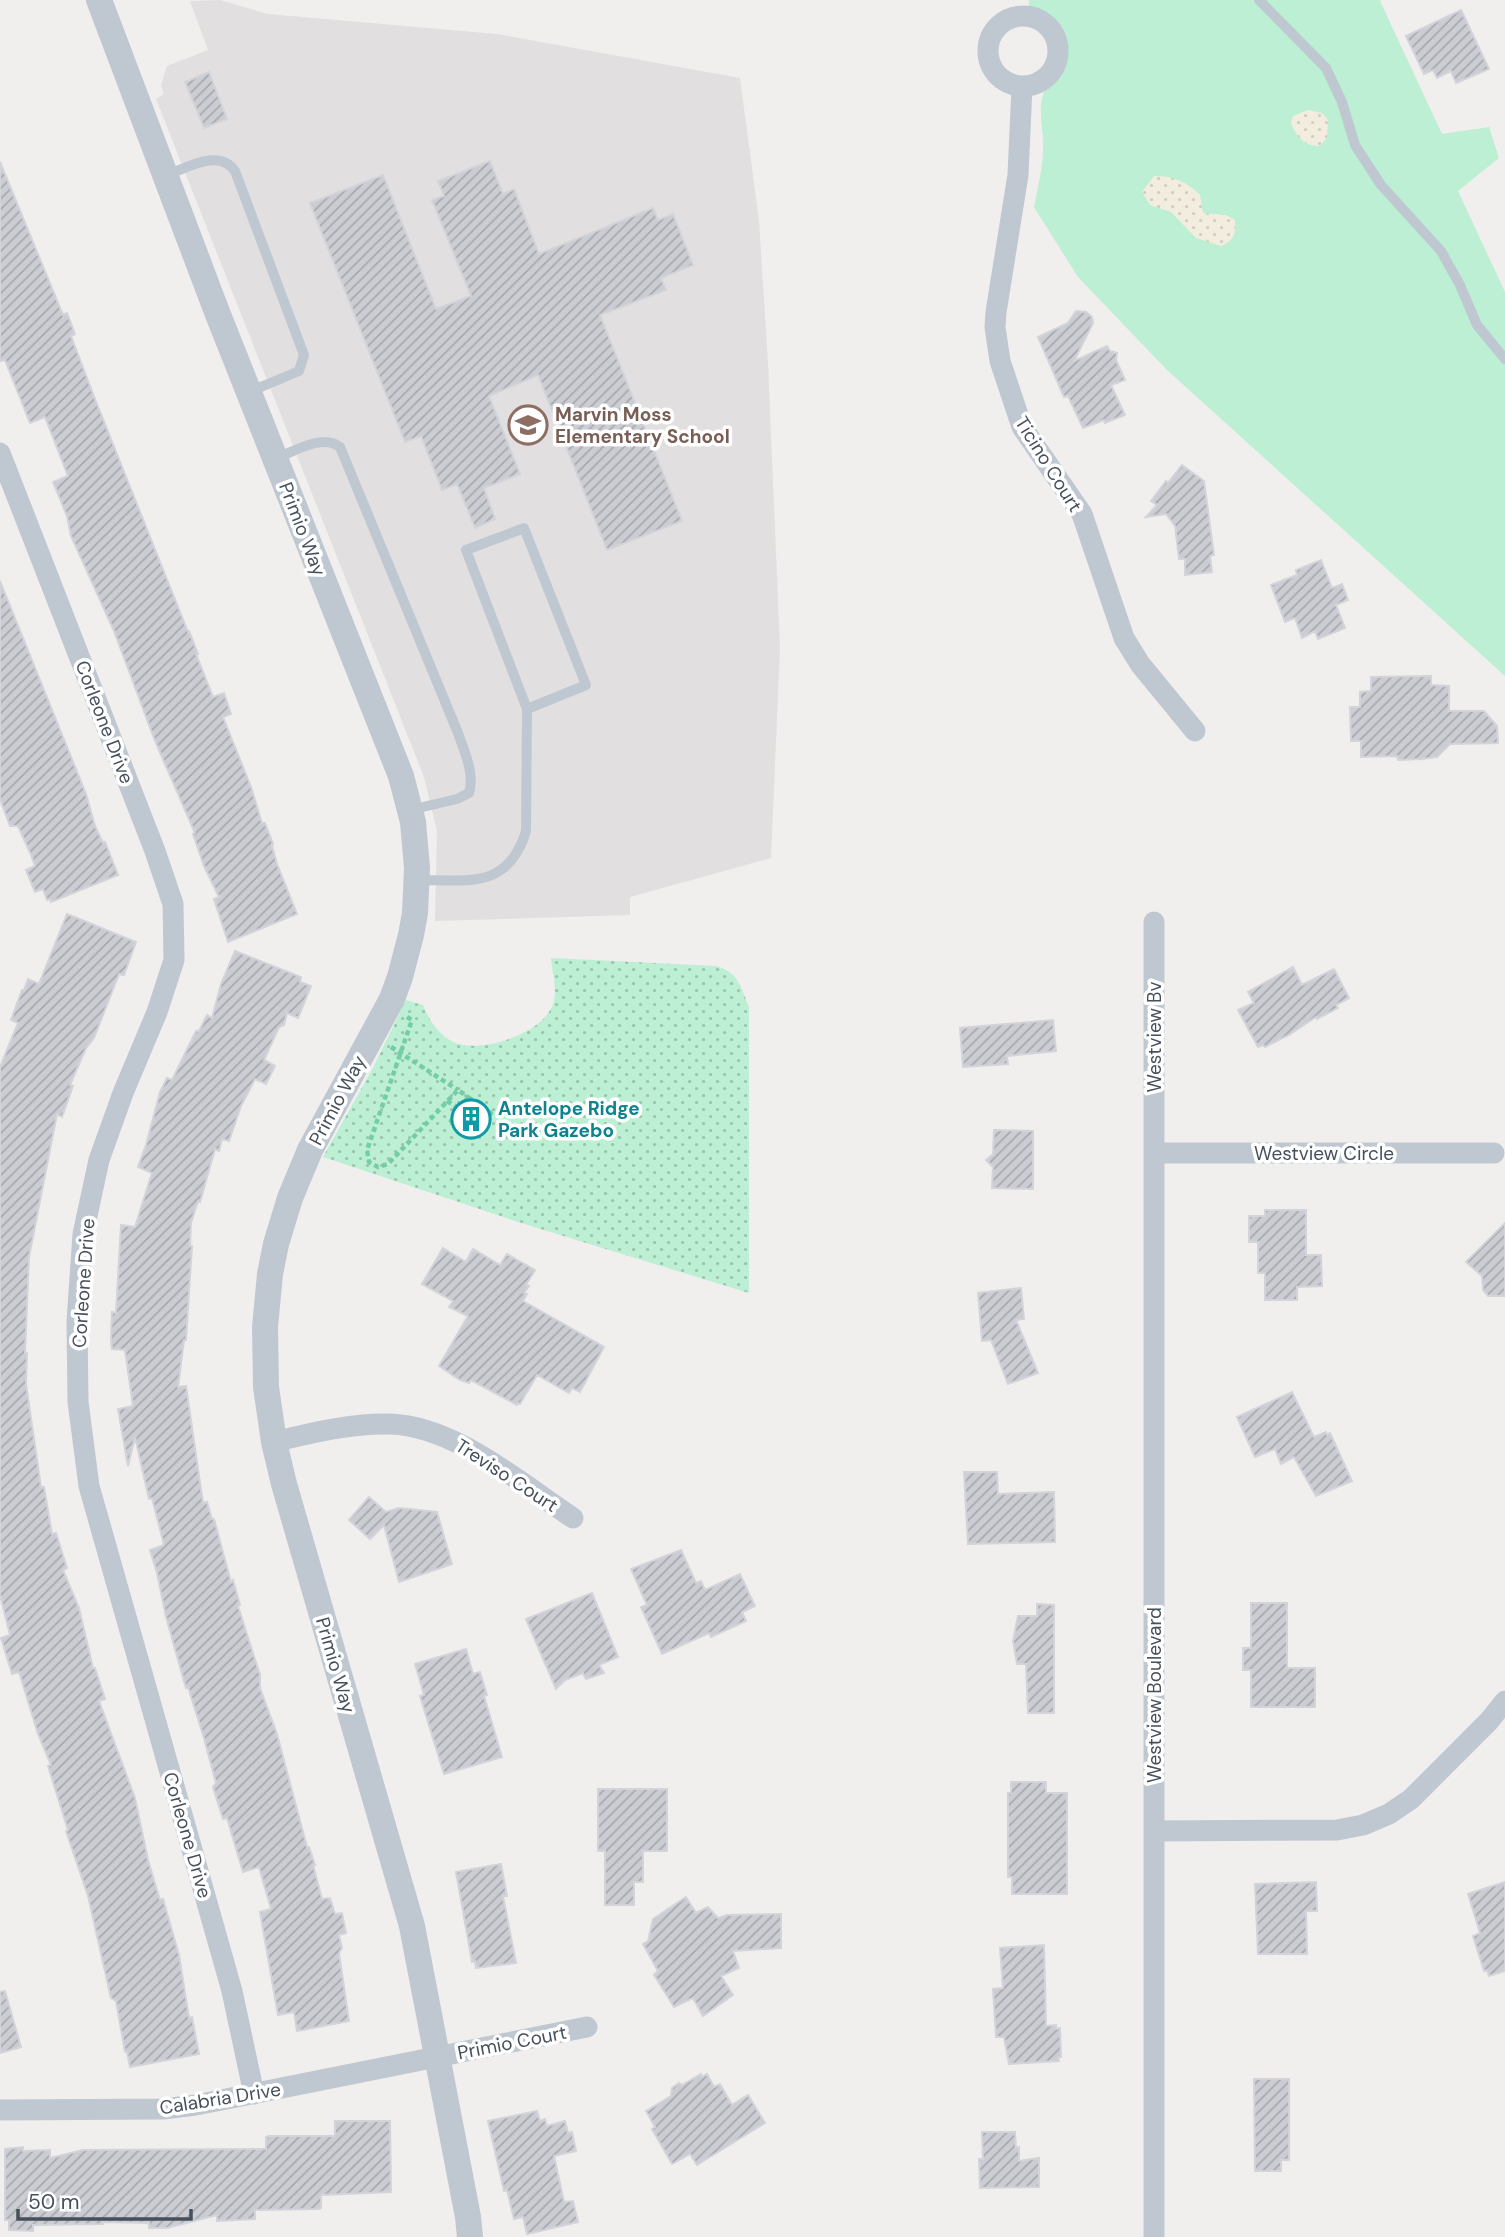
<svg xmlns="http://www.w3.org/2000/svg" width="1505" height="2237" viewBox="0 0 1505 2237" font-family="'DM Sans',sans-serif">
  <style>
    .education { fill: #e2dfe0 }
    .grass { fill: #bcefd3 }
    .sand { fill: url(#sand-dots) }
    .park { fill: url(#park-dots) }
    .building { fill: url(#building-hatch); stroke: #d2d4da; stroke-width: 2 }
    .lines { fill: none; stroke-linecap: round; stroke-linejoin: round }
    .path { stroke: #74cda6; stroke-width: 4.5; stroke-dasharray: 5 3.5; stroke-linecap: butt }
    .service { stroke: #bfc8d1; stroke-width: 10 }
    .minor { stroke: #bfc8d1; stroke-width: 21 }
    .tertiary { stroke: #bfc8d1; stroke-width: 26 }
    .labels { text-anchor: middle; stroke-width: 7; stroke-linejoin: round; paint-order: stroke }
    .education-label { font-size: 19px; font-weight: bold; fill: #785e54; stroke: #fff; text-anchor: start }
    .street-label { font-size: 19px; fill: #46505c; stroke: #fff }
    .culture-label { font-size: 19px; font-weight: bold; fill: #0d838f; stroke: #fff; text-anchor: start }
  </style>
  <defs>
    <pattern id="sand-dots" width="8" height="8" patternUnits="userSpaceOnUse" patternTransform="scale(1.75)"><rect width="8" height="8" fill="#f2eddf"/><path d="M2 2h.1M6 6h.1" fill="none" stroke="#d1cdc2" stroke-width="1.8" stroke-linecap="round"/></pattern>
    <pattern id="park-dots" width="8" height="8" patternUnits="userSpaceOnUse" patternTransform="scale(1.75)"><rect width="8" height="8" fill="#bcefd3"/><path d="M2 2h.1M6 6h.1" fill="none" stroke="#9bc4ae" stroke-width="1.8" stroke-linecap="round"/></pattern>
    <pattern id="building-hatch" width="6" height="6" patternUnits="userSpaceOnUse" patternTransform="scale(1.75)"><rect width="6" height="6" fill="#cbcdd3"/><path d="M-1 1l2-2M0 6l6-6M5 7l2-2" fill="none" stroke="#a7a9ae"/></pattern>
  </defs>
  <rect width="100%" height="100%" fill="#f1eeee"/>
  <path class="education" d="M 220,0 L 268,14 L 497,34 L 740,78 L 759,221 L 768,363 L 780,648 L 771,858 L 630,897 L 630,915 L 435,921 L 437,831 L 424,777 L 156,99 L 164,94 L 161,85 L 167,66 L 208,50 L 190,1 Z"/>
  <path class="grass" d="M 1029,0 L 1382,0 L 1380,1 L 1442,134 L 1489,127 L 1499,158 L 1458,191 L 1505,292 L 1505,676 L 1166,369 L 1078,277 L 1034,207 C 1038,186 1044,164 1043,143 C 1043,127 1038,111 1043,95 C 1050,74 1074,63 1063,37 C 1057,23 1041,19 1029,13 Z"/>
  <path class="sand" d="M 1308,110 L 1322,113 L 1328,120 L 1327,138 L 1319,146 C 1305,146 1296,137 1291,123 L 1293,116 Z
    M 1154,176 C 1173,176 1186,181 1200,195 L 1203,213 L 1226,215 L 1235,220 C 1236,234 1234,241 1221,246 L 1196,238 L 1171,212 L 1150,205 L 1142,192 Z"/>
  <path class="park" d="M 551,958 L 716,966 C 739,972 741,988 749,1007 L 749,1293 L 518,1222 L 323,1157 L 373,1068 L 406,1000 L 423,1005 C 429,1020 438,1034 453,1042 C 480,1055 547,1033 554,1001 C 557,988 552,970 551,958 Z"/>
  <path class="building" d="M 1461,10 L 1489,69 L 1456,83 L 1451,71 L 1437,78 L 1433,70 L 1424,74 L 1406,36 Z
    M 209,72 L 227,119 L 204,128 L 185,82 Z
    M 490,161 L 503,194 L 514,189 L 539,254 L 653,208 L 658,220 L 673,214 L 693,265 L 661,278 L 666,290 L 600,315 L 682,521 L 607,550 L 538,375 L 489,396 L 520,474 L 484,488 L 495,519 L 475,528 L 457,484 L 442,490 L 421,436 L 405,442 L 310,203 L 383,175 L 436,309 L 471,296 L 432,200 L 444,196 L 438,181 Z
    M 0,162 L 63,315 L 67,313 L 75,334 L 71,336 L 95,399 L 188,632 L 189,631 L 198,654 L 196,654 L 213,697 L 224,693 L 231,714 L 223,717 L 251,787 L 262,823 L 265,823 L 273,844 L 272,846 L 277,864 L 297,914 L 228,942 L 214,899 L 219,897 L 204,866 L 193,834 L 195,833 L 155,741 L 114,631 L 71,536 L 67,516 L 53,482 L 68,476 L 45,417 L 30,423 L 5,360 L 0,361 Z
    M 1076,311 L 1086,312 L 1092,317 L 1093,323 L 1074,361 L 1107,346 L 1110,351 L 1117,353 L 1116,360 L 1125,380 L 1111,385 L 1125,415 L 1105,423 L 1104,420 L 1083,428 L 1068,396 L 1064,397 L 1038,337 L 1068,323 Z
    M 1182,465 L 1204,481 L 1214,555 L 1210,556 L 1212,572 L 1185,575 L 1185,559 L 1179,559 L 1175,526 L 1166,514 L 1146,517 L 1157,505 L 1151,501 L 1166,481 L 1168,483 Z
    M 1321,560 L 1332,588 L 1342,584 L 1348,600 L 1336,605 L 1345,628 L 1318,639 L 1315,631 L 1302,638 L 1295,618 L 1285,622 L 1271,585 L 1297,575 L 1296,570 Z
    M 0,581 L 86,794 L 95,826 L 103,843 L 105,842 L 118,875 L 51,902 L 50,899 L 47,900 L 43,889 L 35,892 L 26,870 L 35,866 L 31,855 L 18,826 L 10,826 L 0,799 Z
    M 1431,676 L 1431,685 L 1449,686 L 1449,711 L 1484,711 L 1497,726 L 1498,743 L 1450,744 L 1437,757 L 1422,759 L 1398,760 L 1397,756 L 1361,757 L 1361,741 L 1351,741 L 1350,707 L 1360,707 L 1360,692 L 1371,691 L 1371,677 Z
    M 67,914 L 136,942 L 124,975 L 119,974 L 94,1038 L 86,1048 L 70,1085 L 73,1086 L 62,1117 L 57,1114 L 29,1257 L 25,1353 L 27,1353 L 26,1384 L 41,1487 L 44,1487 L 52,1534 L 56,1533 L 67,1568 L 63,1570 L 79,1608 L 93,1668 L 95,1668 L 105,1699 L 99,1701 L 135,1798 L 148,1860 L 160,1900 L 163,1899 L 179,1955 L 189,2018 L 192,2017 L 199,2054 L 130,2067 L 127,2052 L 125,2052 L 116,2001 L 111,1998 L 88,1896 L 66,1831 L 68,1830 L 48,1766 L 51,1765 L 38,1734 L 19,1672 L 12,1674 L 1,1638 L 10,1635 L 0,1595 L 0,1067 L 18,1023 L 11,1020 L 22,990 L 24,990 L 28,979 L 39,984 Z
    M 235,951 L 301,977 L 300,982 L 311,986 L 298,1018 L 287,1013 L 284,1025 L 279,1027 L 264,1060 L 275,1066 L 266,1084 L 255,1079 L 241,1106 L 229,1141 L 222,1139 L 219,1151 L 215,1149 L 200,1202 L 198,1201 L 191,1223 L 190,1246 L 192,1246 L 186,1340 L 184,1340 L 178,1387 L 186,1386 L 203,1503 L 207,1502 L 212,1519 L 214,1519 L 231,1582 L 233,1580 L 240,1605 L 238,1606 L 260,1675 L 260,1688 L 277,1734 L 307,1847 L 309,1847 L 315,1865 L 313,1865 L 322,1899 L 330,1898 L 335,1914 L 342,1913 L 346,1933 L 339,1935 L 342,1948 L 339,1953 L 349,2021 L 297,2031 L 294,2012 L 278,2015 L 260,1912 L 271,1909 L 259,1867 L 243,1872 L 227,1818 L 223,1819 L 213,1787 L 216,1783 L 204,1738 L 188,1687 L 186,1688 L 166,1617 L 157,1573 L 150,1550 L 164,1545 L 152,1498 L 149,1499 L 135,1437 L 128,1466 L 118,1409 L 133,1406 L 125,1350 L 112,1349 L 111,1338 L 112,1312 L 116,1313 L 121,1225 L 135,1227 L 152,1173 L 138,1167 L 146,1145 L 160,1092 L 167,1078 L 172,1080 L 196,1031 L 199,1031 L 207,1015 L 212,1018 L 221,984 Z
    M 1293,967 L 1302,985 L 1334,969 L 1349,998 L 1336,1005 L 1338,1008 L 1317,1019 L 1316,1017 L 1289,1035 L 1265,1047 L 1263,1045 L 1258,1047 L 1238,1010 L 1254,1003 L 1248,992 Z
    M 1053,1020 L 1056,1051 L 1007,1056 L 1008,1064 L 963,1067 L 960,1028 Z
    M 469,1104 L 486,1116 L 474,1133 L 457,1120 Z
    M 994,1130 L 1033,1131 L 1033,1189 L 992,1188 L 993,1167 L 986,1160 L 993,1154 Z
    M 1265,1210 L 1306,1210 L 1306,1255 L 1321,1255 L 1322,1286 L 1297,1287 L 1297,1300 L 1265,1300 L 1265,1273 L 1258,1273 L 1258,1242 L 1249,1242 L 1249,1216 L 1265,1216 Z
    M 1505,1223 L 1505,1296 L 1488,1296 L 1483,1290 L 1482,1276 L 1466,1262 Z
    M 443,1248 L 466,1262 L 473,1249 L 500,1265 L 507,1254 L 535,1270 L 526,1285 L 529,1286 L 524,1293 L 527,1294 L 523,1301 L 604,1347 L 580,1392 L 572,1388 L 569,1393 L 537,1375 L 520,1404 L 518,1403 L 517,1405 L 471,1380 L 469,1383 L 460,1380 L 439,1366 L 468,1316 L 449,1307 L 453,1301 L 422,1284 Z
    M 1021,1288 L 1024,1319 L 1016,1320 L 1038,1373 L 1008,1384 L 991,1340 L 982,1341 L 978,1293 Z
    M 1292,1392 L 1314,1437 L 1326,1432 L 1327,1435 L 1330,1433 L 1352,1481 L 1316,1496 L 1294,1457 L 1281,1464 L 1275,1449 L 1255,1457 L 1237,1417 Z
    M 964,1472 L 997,1472 L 998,1494 L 1054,1492 L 1055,1542 L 968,1544 Z
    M 369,1497 L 386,1512 L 399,1508 L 437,1512 L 452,1564 L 399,1582 L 384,1525 L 370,1539 L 349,1520 Z
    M 681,1550 L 696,1583 L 701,1581 L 705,1590 L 740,1574 L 755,1606 L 742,1612 L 746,1621 L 711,1637 L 709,1633 L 662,1654 L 641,1607 L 647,1605 L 631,1569 Z
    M 592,1593 L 618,1657 L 599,1665 L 604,1673 L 586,1679 L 583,1673 L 565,1680 L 556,1689 L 526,1619 Z
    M 1251,1603 L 1287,1603 L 1287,1668 L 1315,1668 L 1315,1707 L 1251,1707 L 1251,1670 L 1243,1670 L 1243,1648 L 1251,1648 Z
    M 1037,1604 L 1054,1605 L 1054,1713 L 1028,1713 L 1026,1664 L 1017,1664 L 1013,1641 L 1018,1616 L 1037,1616 Z
    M 466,1649 L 473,1674 L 480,1672 L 487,1695 L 484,1696 L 502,1757 L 444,1774 L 420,1696 L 424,1695 L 415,1664 Z
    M 1011,1782 L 1046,1782 L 1046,1793 L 1067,1793 L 1067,1894 L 1012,1894 L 1012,1877 L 1008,1877 L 1008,1793 L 1011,1793 Z
    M 598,1789 L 667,1789 L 667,1851 L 643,1851 L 643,1882 L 634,1882 L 634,1905 L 605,1905 L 605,1851 L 598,1851 Z
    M 501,1864 L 507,1896 L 503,1896 L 516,1963 L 476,1968 L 475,1961 L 472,1962 L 456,1872 Z
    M 1316,1882 L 1317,1911 L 1306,1911 L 1307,1954 L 1258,1954 L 1255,1884 Z
    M 1505,1882 L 1505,1971 L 1489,1976 L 1487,1970 L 1484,1971 L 1473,1936 L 1480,1933 L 1468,1894 Z
    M 686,1897 L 696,1913 L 708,1907 L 718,1918 L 727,1915 L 781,1914 L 781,1948 L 733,1951 L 739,1968 L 721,1976 L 733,1995 L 703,2016 L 693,1998 L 674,2007 L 654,1975 L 658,1971 L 643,1944 L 648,1941 L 653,1919 Z
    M 1044,1945 L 1046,2026 L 1056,2025 L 1056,2029 L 1060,2028 L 1061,2057 L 1058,2057 L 1059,2061 L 1009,2064 L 1004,2037 L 996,2037 L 993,1989 L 1003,1988 L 1000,1948 Z
    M 5,1991 L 21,2047 L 0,2053 L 0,1992 Z
    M 701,2074 L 702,2077 L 707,2074 L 714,2087 L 720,2084 L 732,2105 L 748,2095 L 765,2123 L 697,2165 L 690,2154 L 672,2164 L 652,2129 L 655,2127 L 646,2111 L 671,2096 L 672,2088 L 679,2083 L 682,2085 Z
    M 1254,2079 L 1289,2079 L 1289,2160 L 1281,2160 L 1281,2171 L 1255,2171 Z
    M 537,2111 L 540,2121 L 545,2119 L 547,2126 L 565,2121 L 568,2133 L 572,2132 L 576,2151 L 554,2156 L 564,2202 L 573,2201 L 578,2222 L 527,2234 L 523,2217 L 514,2219 L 507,2190 L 504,2191 L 488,2121 Z
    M 335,2121 L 390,2121 L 391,2192 L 321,2195 L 321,2208 L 319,2209 L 255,2210 L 255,2219 L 217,2221 L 217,2215 L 167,2228 L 149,2228 L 149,2223 L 102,2222 L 103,2224 L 33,2225 L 33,2231 L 9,2230 L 9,2220 L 5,2220 L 5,2149 L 23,2147 L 23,2151 L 50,2150 L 50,2158 L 83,2150 L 266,2149 L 266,2137 L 269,2136 L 335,2136 Z
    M 982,2132 L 1015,2132 L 1016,2148 L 1019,2147 L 1019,2161 L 1039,2158 L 1039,2187 L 980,2188 L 979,2159 L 983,2159 Z"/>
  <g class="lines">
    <path class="path" d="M 407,1017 L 412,1020 L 367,1150 L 369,1162 L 378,1167 L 388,1164 L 458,1090 L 468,1097
      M 391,1047 L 458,1090
      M 468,1097 L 491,1113 L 474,1138 L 451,1121 Z
      M 447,1101 L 460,1109"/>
    <path class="service" d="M 1259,0 L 1326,68 L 1342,102 L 1355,145 L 1381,185 L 1441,251 L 1460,285 L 1477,325 L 1505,359
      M 166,175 C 187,168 219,148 235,171 L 304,355 L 299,371 L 249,392
      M 276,458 C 294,452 322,433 340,447 L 458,733 C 464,751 475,773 469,793 L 457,799 L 410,810
      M 417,880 C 468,880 508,890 526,831 L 527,709 L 466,550 L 524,528 L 586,685 L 527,709"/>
    <path class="minor" d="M988 51a35 35 0 1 1 70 0a35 35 0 1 1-70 0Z
      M 1022,86 L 1018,175 L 996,312 L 995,327 L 1000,361 L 1022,427 L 1082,514 L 1124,638 L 1140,664 L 1195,731
      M 0,453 L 155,851 L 173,904 L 174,960 L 157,1012 L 123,1093 L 99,1160 L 83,1234 L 77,1321 L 78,1402 L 89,1486 L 232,1991 L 254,2094
      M 1154,1153 L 1494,1153
      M 274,1442 C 311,1433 351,1423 390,1424 C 455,1426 520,1483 573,1518
      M 1154,1831 L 1337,1830 L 1363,1825 L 1389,1814 L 1411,1799 L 1489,1721 L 1505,1701
      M 0,2110 L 163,2109 L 196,2105 L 587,2027
      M 1154,2237 L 1154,922"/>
    <path class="tertiary" d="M 99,0 L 217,312 L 401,776 L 413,822 L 417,868 L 415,913 L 411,935 L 400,977 L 392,999 L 310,1150 L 290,1198 L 276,1244 L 270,1274 L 265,1327 L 266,1387 L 274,1442 L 284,1484 L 412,1926 L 468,2217 L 470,2237"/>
  </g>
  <defs>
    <g id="school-ring" transform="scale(2.0125)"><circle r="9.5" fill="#fff" stroke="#8d6e63" stroke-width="1.5"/><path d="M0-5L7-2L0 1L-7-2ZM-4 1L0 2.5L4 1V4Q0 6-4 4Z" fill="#8d6e63"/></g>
    <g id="building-ring" transform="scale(2.0125)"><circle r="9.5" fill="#fff" stroke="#0f9aa8" stroke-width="1.5"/><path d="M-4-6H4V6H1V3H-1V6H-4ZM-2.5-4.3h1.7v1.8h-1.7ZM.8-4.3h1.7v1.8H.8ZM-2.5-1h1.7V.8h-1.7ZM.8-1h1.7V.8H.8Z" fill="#0f9aa8"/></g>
  </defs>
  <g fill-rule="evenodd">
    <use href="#school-ring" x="528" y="425"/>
    <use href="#building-ring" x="471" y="1119"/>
  </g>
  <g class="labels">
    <g class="education-label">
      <text x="555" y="421">Marvin Moss<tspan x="555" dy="22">Elementary School</tspan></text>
    </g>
    <g class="street-label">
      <text transform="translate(1049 464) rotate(58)" y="7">Ticino Court</text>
      <text transform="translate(303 529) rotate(69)" y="7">Primio Way</text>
      <text transform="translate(105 722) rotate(69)" y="7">Corleone Drive</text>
      <text transform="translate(1154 1037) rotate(-90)" y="7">Westview Bv</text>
      <text transform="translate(337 1100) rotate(-62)" y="7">Primio Way</text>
      <text x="1324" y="1160">Westview Circle</text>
      <text transform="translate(83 1283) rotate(-86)" y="7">Corleone Drive</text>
      <text transform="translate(507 1475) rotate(33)" y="7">Treviso Court</text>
      <text transform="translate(336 1665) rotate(74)" y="7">Primio Way</text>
      <text transform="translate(1154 1695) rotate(-90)" y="7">Westview Boulevard</text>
      <text transform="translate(188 1835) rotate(74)" y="7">Corleone Drive</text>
      <text transform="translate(512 2042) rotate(-11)" y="7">Primio Court</text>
      <text transform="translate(220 2098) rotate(-9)" y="7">Calabria Drive</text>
    </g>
    <g class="culture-label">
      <text x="498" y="1115">Antelope Ridge<tspan x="498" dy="22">Park Gazebo</tspan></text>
    </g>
  </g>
  <path d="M18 2209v10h173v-10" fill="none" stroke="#46505c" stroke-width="3.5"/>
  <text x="28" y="2209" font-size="21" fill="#46505c" stroke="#ffffff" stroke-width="5" paint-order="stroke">50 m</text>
</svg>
